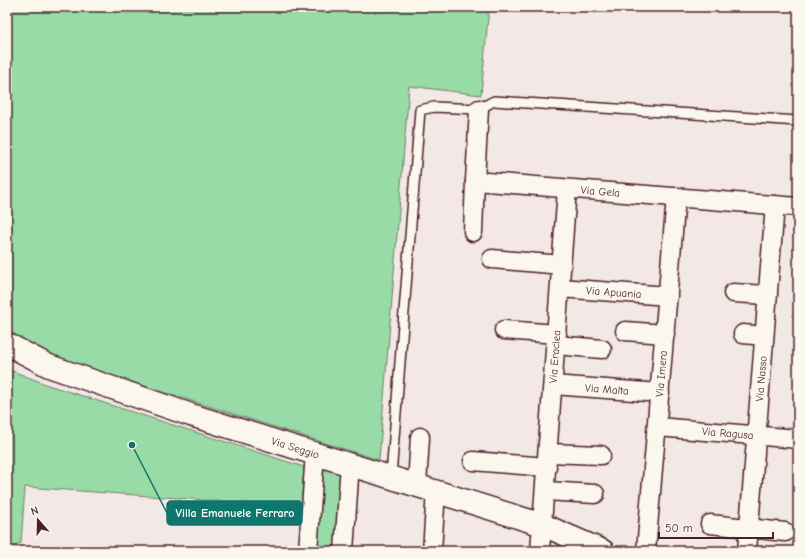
<svg xmlns="http://www.w3.org/2000/svg" width="805" height="558" viewBox="0 0 805 558" font-family="'Comic Neue',sans-serif">
  <style>
    .green { fill: #98dba6; stroke: #717d68 }
    .lines { fill: none; stroke-linecap: round; stroke-linejoin: round }
    .lane-casing { stroke: #4a1f2b; stroke-width: 12 }
    .street-casing { stroke: #4a1f2b; stroke-width: 21 }
    .secondary-casing { stroke: #4a1f2b; stroke-width: 25 }
    .lane { stroke: #fbf7ec; stroke-width: 9 }
    .street { stroke: #fbf7ec; stroke-width: 18 }
    .secondary { stroke: #fbf7ec; stroke-width: 22 }
    .labels { text-anchor: middle; stroke-width: 3; stroke-linejoin: round; paint-order: stroke }
    .street-label { font-size: 11px; fill: #4a1f2b; stroke: #fbf7ec }
    .leader { fill: none; stroke: #0f766e; stroke-width: 1.5 }
    .callout-dot { fill: #0f766e; stroke: #fbf7ec; stroke-width: 1.5 }
    .callout { fill: #0f766e; stroke: #0f766e; stroke-width: 1.5 }
    .callout-label { font-size: 12px; text-anchor: middle; font-weight: bold; fill: #fff }
  </style>
  <rect width="100%" height="100%" fill="#f3e8e6"/>
  <filter id="ink" filterUnits="userSpaceOnUse"><feTurbulence type="fractalNoise" baseFrequency=".025" numOctaves="2"/><feDisplacementMap in="SourceGraphic" scale="8" xChannelSelector="R" yChannelSelector="G"/><feConvolveMatrix kernelMatrix="1 2 1 2 8 2 1 2 1" color-interpolation-filters="sRGB"/></filter>
  <g filter="url(#ink)">
    <path class="green" d="M 7,7 L 489,7 L 481,95 L 409,86 L 379,460 L 56,358 L 7,335 Z
      M 10,370 L 48,385 L 304,467 L 301,507 L 25,487 L 21,543 L 17,544 L 17,551 L 7,551 L 7,371 Z
      M 320,463 L 344,476 L 338,551 L 314,551 Z"/>
    <g class="lines">
      <g class="lane-casing">
        <path id="lane" d="M 391,476 L 420,110 L 434,107 L 479,109 L 494,101 L 798,121"/>
      </g>
      <g class="street-casing">
        <g id="street">
          <path id="s1" d="M 479,109 L 475,181 L 798,207"/>
          <path d="M 473,232 L 475,181"/>
          <path d="M 492,259 L 562,265"/>
          <path id="s2" d="M 560,288 L 668,296"/>
          <path d="M 733,293 L 768,295"/>
          <path d="M 504,330 L 557,334"/>
          <path d="M 625,331 L 665,334"/>
          <path d="M 743,334 L 764,336"/>
          <path d="M 556,345 L 602,349"/>
          <path id="s3" d="M 553,385 L 660,393"/>
          <path id="s4" d="M 658,427 L 798,439"/>
          <path d="M 548,453 L 601,455"/>
          <path d="M 473,461 L 547,467"/>
          <path d="M 417,485 L 420,437"/>
          <path d="M 546,491 L 595,494"/>
          <path d="M 710,524 L 785,532"/>
          <path d="M 308,551 L 315,453"/>
          <path d="M 344,551 L 350,463"/>
          <path d="M 432,551 L 436,491"/>
          <path id="s5" d="M 540,551 L 567,189"/>
          <path id="s6" d="M 646,551 L 676,197"/>
          <path id="s7" d="M 747,551 L 775,205"/>
        </g>
      </g>
      <g class="secondary-casing">
        <g id="secondary">
          <path id="s8" d="M 7,344 L 49,366 L 191,415 L 543,525 L 603,551"/>
        </g>
      </g>
      <use href="#lane" class="lane"/>
      <use href="#street" class="street"/>
      <use href="#secondary" class="secondary"/>
    </g>
  </g>
  <g class="labels">
    <g class="street-label">
      <text dy="4" stroke="none"><textPath href="#s1" startOffset="198">Via Gela</textPath></text>
      <text dy="4" stroke="none"><textPath href="#s2" startOffset="54">Via Apuania</textPath></text>
      <text dy="4" stroke="none"><textPath href="#s5" startOffset="195">Via Eraclea</textPath></text>
      <text dy="4" stroke="none"><textPath href="#s6" startOffset="178">Via Imera</textPath></text>
      <text dy="4" stroke="none"><textPath href="#s7" startOffset="173">Via Nasso</textPath></text>
      <text dy="4" stroke="none"><textPath href="#s3" startOffset="54">Via Malta</textPath></text>
      <text dy="4" stroke="none"><textPath href="#s4" startOffset="70">Via Ragusa</textPath></text>
      <text dy="4" stroke="none"><textPath href="#s8" startOffset="307">Via Seggio</textPath></text>
    </g>
  </g>
  <path class="leader" d="M132 445L167 513"/>
  <circle class="callout-dot" cx="132" cy="445" r="4"/>
  <rect class="callout" x="167" y="501" width="135" height="24" rx="4"/>
  <g class="callout-label">
    <text x="235" y="517">Villa Emanuele Ferraro</text>
  </g>
  <rect width="805" height="558" fill="none" stroke="#fbf7ec" stroke-width="24"/>
  <rect x="12" y="12" width="781" height="534" fill="none" stroke="#4a1f2b" stroke-width="1.5" filter="url(#ink)"/>
  <g transform="translate(38 520) rotate(340)" stroke="#fbf7ec" stroke-width="3" paint-order="stroke">
  <path d="M0-3L7 15L0 10L-7 15Z" fill="#4a1f2b"/>
  <text y="-6" font-size="11" font-weight="bold" text-anchor="middle" fill="#4a1f2b">N</text>
  </g>
  <path d="M659 532v6h114v-6" fill="none" stroke="#4a1f2b" stroke-width="2"/>
  <text x="665" y="532" font-size="12" fill="#4a1f2b" stroke="#fbf7ec" stroke-width="3" paint-order="stroke">50 m</text>
</svg>
